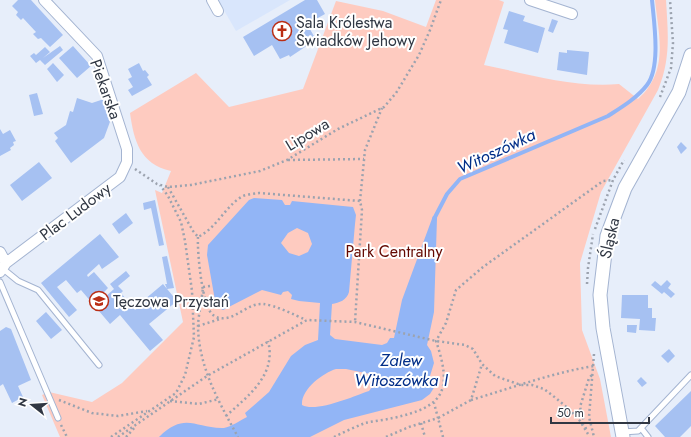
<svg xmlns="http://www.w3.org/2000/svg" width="691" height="437" viewBox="0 0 691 437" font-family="Jost,sans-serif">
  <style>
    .built { fill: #d9e6fc }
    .green { fill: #fecbc0 }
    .water { fill: #92b5f6; fill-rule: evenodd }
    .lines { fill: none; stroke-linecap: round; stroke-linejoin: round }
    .stream { stroke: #92b5f6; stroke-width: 4 }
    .building { fill: #a6c1f2 }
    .service-casing { stroke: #a4b4d1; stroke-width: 7 }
    .minor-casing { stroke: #a4b4d1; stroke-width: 12 }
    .tertiary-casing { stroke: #a4b4d1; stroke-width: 15 }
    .path { stroke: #9ca3af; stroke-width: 2.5; stroke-dasharray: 2 3; stroke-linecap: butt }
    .service { stroke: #fff; stroke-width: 5 }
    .minor { stroke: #fff; stroke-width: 10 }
    .tertiary { stroke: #fff; stroke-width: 13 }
    .labels { text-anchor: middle; stroke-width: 4; stroke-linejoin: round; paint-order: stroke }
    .poi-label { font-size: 16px; fill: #303743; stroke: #fff; text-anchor: start }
    .street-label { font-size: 16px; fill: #303743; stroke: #fff }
    .park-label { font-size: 16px; fill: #640800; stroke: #fff }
    .water-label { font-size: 17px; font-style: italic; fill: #022e88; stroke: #fff }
  </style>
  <rect width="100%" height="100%" fill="#e7eefa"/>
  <path class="built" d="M 218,0 L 290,0 L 236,31 Z"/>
  <path class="green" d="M 436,0 L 499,0 L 504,2 L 484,65 C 529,74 574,88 619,84 L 638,99 C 669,71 659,37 655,0 L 666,0 C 668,33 671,59 658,90 L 601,192 L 580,263 L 582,330 L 600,379 L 611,437 L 60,437 L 42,395 L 49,392 L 92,402 L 122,383 L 183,322 L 155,190 L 162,193 L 171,171 C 140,164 134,141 130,113 L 196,73 L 229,107 L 303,89 L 336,1 L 383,11 L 426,27 Z"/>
  <path class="water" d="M 254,198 L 282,200 L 285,205 L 290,205 L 292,201 L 353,207 L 356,215 L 355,224 L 349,292 C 347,300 339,303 332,304 L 330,335 L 335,339 L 382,345 L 387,343 L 390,338 L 394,338 L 402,300 L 433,216 L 435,216 L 437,218 L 434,312 L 427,345 L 431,351 L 434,363 L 430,376 L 435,386 L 430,394 L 422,400 L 344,420 L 310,437 L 159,437 C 186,411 195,429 224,428 C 231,427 241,420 247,417 L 245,413 L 269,392 L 291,356 L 305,345 L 318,340 L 320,303 L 299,301 L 291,299 L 292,295 L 288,291 L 283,292 L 281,295 L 262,290 L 223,310 L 216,306 L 207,255 L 208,245 L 249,200 ZM 297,228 L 308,233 L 312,244 L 308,252 L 299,256 L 289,253 L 281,243 L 288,233 ZM 336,369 L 346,369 L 370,374 L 374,380 L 372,387 L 369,391 C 354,396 316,413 302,405 C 301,389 323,373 336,369 Z"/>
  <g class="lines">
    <path class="stream" d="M 434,219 L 447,194 L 460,179 L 608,116 C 622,107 637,98 647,85 C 661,67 654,22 652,0"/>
  </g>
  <path class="building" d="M 18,0 L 31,0 L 63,35 L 50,47 L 41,38 L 38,39 L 33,34 L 36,32 L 23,18 L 21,20 L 16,15 L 18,12 L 12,6 Z
    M 305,0 L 317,0 L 325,14 L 307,24 L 315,38 L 307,43 L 308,45 L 290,57 L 289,55 L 280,59 L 272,45 L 254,56 L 243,37 Z
    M 509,11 L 525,16 L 523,21 L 545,28 L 538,53 L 504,43 L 508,30 L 503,29 Z
    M 552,19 L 558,21 L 553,33 L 548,31 Z
    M 60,46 L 63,50 L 45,65 L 40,60 L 36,63 L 30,56 L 34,53 L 36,55 L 45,47 L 50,52 L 43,58 Z
    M 73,46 L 91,66 L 77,78 L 59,58 Z
    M 567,50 L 589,52 L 587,75 L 557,70 L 559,52 L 567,53 Z
    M 53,63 L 64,75 L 57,82 L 47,69 Z
    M 139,63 L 143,71 L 145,70 L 149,75 L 147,77 L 152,85 L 132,96 L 128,90 L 133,87 L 128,79 L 132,77 L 128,69 Z
    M 37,93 L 43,114 L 34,116 L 29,95 Z
    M 77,98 L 92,103 L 104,99 L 111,119 L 104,138 L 71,163 L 55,141 L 58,138 L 54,133 L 66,125 L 70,111 L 73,112 Z
    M 0,129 L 3,134 L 10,130 L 16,141 L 13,142 L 14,145 L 10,148 L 11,150 L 0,156 Z
    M 681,142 L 687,148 L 681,154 L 677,147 Z
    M 39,162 L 52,178 L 22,201 L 10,185 Z
    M 155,200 L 164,245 L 159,246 L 151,208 L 144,210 L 143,203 Z
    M 126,213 L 133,223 L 119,234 L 112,224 Z
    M 100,234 L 119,257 L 102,269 L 99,264 L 87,275 L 88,277 L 94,272 L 108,288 L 102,294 L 105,297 L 114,289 L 110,284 L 126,271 L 130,276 L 118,286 L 123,291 L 121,293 L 135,310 L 139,307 L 138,305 L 163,284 L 177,301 L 149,324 L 163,340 L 150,351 L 120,315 L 110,324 L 81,290 L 77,293 L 66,280 L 57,287 L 77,310 L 69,317 L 41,283 Z
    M 167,256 L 174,288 L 167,289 L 165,284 L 167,284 L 162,257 Z
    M 667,280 L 671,284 L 668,288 L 675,294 L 671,298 L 664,292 L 662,294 L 651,285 L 655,281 L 661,286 Z
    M 622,295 L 648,295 L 648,308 L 652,308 L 652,318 L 656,318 L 655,331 L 639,330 L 640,319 L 621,318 Z
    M 46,312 L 62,330 L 51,339 L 36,321 Z
    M 627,325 L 637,325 L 636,333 L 627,332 Z
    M 6,327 L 11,329 L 31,380 L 18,386 L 23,397 L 12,403 L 3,384 L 0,386 L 0,331 Z
    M 669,349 L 675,356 L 668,363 L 661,356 Z
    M 641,377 L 647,383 L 642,387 L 637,381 Z
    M 691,391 L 691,426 L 680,437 L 665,437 L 655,426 Z"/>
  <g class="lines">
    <g class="service-casing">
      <path id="service" d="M 2,268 L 18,281 L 38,290 L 99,365
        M 0,282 L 58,418
        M 641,428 L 648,437
        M 622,432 L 638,431 L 691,375"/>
    </g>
    <g class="minor-casing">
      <path id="minor" d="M 212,0 L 218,11
        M 530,0 L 572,14
        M 0,252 L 6,263
        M 0,272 L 6,263 L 120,177 L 127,162 L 127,149 L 97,56 L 44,0"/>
    </g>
    <g class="tertiary-casing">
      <path id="tertiary" d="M 623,437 L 603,328 L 600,295 L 607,236 L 625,188 L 679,92 L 691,55"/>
    </g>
    <path class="path" d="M 660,97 L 671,68 L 673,43 L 670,0
      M 288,160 L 364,159
      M 135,169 L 157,184 L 168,187 L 191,185 L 260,171 L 287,160 L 338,129 L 384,107 L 396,93 L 419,55 L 430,30 L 441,0
      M 168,187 L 193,231 L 198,237 C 218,227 225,206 243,196 C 248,194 254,194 259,193 L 360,201 L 362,210 L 355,322
      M 360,201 L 365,150 L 382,108
      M 595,229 L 613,180 L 624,160
      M 198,237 C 197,251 202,305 212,314 C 216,318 221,319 226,318 C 239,316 249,303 263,304 C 275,305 295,315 306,320
      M 587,284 L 588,268 L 593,234
      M 210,286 L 203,287 C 202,299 198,317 198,327 C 199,368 219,402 238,437
      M 198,326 L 220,319
      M 594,354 L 589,417 L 594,437
      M 59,400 L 92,413 L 118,416 L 147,411
      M 471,400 C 512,388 551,373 594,366
      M 170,401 L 199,404 L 219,399
      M 226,416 C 248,396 277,375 268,341
      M 421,423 L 425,437
      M 61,425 L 67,437
      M 586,429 L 580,407 L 589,378 L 593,374
      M 111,437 L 176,393 L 185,375 L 194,337 L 192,291 L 185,241 L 181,222 L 168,196 L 160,185
      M 118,437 L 207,376 L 307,320 L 355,322 L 436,341 L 465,345 L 473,349 L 482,364 L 495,376 L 521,385 L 532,385 L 544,389 L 557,399 L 570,410 L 580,421 L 588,434
      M 126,437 L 136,426
      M 334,437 C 344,432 355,427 365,423 C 374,421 384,420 393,418 C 444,407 453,391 436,341 L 446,323 L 456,290 L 483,267 L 603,181 L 612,180
      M 386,437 L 409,427 L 438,418 L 434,403
      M 443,437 L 438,418 L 471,400 L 482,364"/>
    <use href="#service" class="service"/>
    <use href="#minor" class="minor"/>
    <use href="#tertiary" class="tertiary"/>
  </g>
  <defs>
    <g id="church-ring" transform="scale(1)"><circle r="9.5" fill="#fff" stroke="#ba2e15" stroke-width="1.5"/><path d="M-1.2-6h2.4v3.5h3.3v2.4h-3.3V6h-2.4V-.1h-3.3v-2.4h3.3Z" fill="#ba2e15"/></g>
    <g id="school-ring" transform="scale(1)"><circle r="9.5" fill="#fff" stroke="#ba2e15" stroke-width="1.5"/><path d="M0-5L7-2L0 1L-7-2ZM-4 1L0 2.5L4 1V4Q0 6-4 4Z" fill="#ba2e15"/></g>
  </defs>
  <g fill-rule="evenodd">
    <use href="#church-ring" x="282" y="31"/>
    <use href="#school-ring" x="99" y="301"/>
  </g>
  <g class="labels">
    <g class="poi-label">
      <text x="296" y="28">Sala Królestwa<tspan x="296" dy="18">Świadków Jehowy</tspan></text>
      <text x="113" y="307">Tęczowa Przystań</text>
    </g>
    <g class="street-label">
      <text transform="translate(106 89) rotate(70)" y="6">Piekarska</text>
      <text transform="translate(307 134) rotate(-31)" y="6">Lipowa</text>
      <text transform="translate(75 211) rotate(-37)" y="6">Plac Ludowy</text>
      <text transform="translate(609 238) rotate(-77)" y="6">Śląska</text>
    </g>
    <g class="park-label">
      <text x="394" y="257">Park Centralny</text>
    </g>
    <g class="water-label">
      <text transform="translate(496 151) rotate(-25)" y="6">Witoszówka</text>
      <text x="401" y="366">Zalew<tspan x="401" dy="20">Witoszówka I</tspan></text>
    </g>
  </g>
  <g transform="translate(32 405) rotate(287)" stroke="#ffffff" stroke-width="3" paint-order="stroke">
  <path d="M0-3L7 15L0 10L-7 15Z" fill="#303743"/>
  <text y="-6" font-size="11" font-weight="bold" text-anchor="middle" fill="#303743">N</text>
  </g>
  <path d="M551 417v6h98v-6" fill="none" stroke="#303743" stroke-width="2"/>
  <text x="557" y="417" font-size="12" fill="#303743" stroke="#ffffff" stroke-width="3" paint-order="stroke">50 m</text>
</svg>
